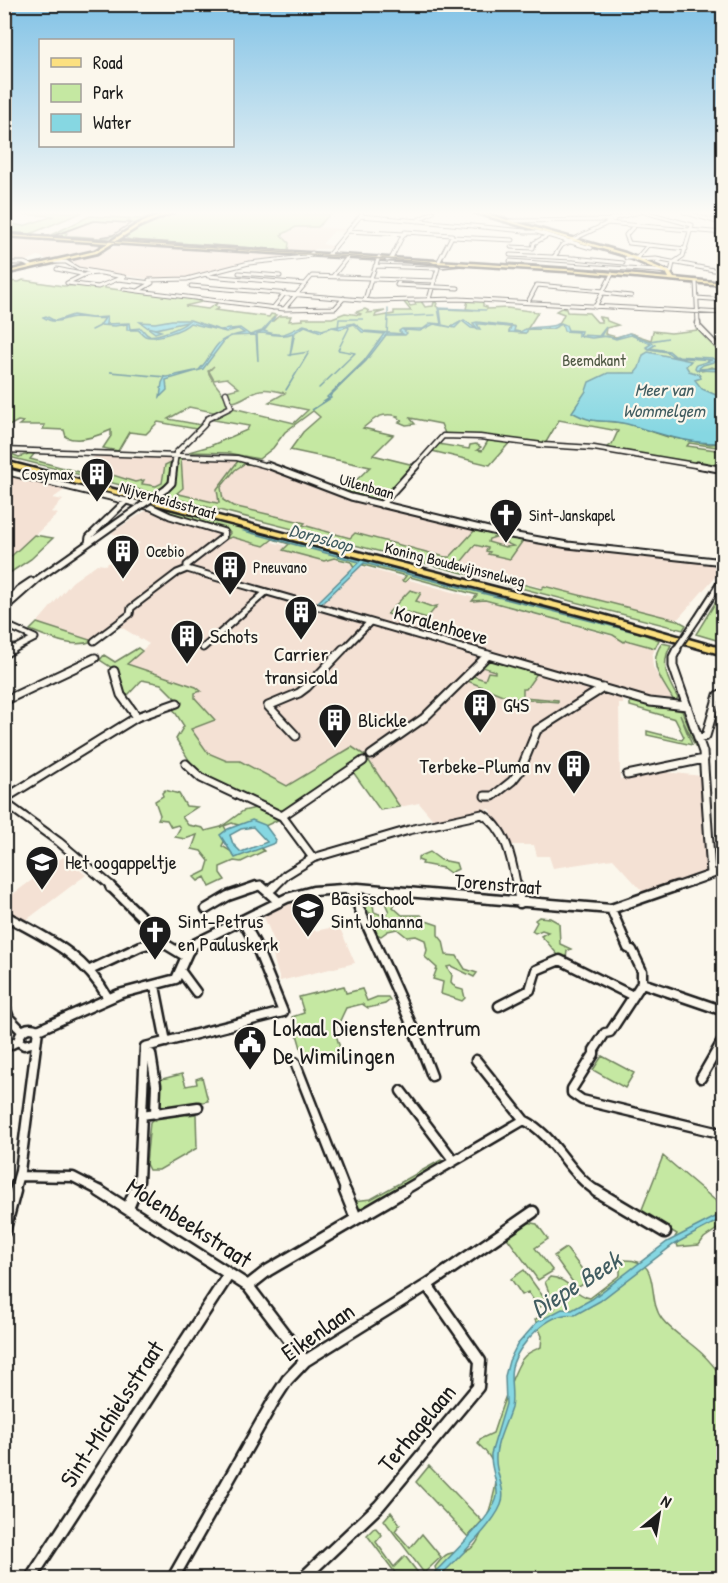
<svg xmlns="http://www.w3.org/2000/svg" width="728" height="1583" viewBox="0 0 728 1583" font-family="'Patrick Hand',sans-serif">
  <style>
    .built { fill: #f4e1d4 }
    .green { fill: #c5e8a2; stroke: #70825f; stroke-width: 1.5 }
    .water { fill: #86d7e2; stroke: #5c8c93; stroke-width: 1.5; fill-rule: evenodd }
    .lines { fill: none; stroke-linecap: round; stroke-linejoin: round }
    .stream { stroke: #5c8c93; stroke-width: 1.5 }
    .minor-far5-casing { stroke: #1c1c1c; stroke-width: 5 }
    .minor-far4-casing { stroke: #1c1c1c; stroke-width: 7 }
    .minor-far3-casing { stroke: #1c1c1c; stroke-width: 9 }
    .minor-far2-casing { stroke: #1c1c1c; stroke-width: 11 }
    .minor-far1-casing { stroke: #1c1c1c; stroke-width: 13 }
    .minor-casing { stroke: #1c1c1c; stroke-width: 15 }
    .major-casing { stroke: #1c1c1c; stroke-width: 5 }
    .highway-casing { stroke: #1c1c1c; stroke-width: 5 }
    .minor-far5 { stroke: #fbf7ec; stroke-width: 3 }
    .minor-far4 { stroke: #fbf7ec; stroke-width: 4 }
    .minor-far3 { stroke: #fbf7ec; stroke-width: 5 }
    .minor-far2 { stroke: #fbf7ec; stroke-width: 7 }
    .minor-far1 { stroke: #fbf7ec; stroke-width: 8 }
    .minor { stroke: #fbf7ec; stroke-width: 10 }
    .major { fill: #fce080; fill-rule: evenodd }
    .highway { fill: #fce080; fill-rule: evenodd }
    .tram { stroke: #1c1c1c; stroke-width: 1.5 }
    .minor-bridge-casing { stroke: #1c1c1c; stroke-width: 9; stroke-linecap: butt }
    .minor-bridge { stroke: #fbf7ec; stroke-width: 5 }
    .labels { text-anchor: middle; stroke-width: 4.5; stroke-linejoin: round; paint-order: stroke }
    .far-park-label { font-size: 16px; fill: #4f5944; stroke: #fbf7ec }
    .far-poi-label { font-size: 16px; fill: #1c1c1c; stroke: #fbf7ec; text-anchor: start }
    .far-street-label { font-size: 16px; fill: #1c1c1c; stroke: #fbf7ec }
    .far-water-label { font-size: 18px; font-style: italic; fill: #415d61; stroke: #fbf7ec }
    .street-label { font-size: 20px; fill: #1c1c1c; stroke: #fbf7ec }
    .poi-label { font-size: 20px; fill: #1c1c1c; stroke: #fbf7ec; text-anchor: start }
    .near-poi-label { font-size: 24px; fill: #1c1c1c; stroke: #fbf7ec; text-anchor: start }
    .near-street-label { font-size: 24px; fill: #1c1c1c; stroke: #fbf7ec }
    .near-water-label { font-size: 26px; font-style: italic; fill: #415d61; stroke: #fbf7ec }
  </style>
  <rect width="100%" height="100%" fill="#fbf7ec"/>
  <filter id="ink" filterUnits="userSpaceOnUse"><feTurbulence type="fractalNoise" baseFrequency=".0167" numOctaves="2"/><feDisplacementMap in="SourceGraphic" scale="12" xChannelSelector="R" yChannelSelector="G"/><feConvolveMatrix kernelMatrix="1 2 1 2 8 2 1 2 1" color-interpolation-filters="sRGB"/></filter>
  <g filter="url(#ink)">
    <path class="built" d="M 90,216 L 125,220 L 144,220 L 111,238 L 47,235 Z
      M 302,226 L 347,229 L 344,232 L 334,231 L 322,244 L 333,246 L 330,249 L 316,249 L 313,252 L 288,250 L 289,243 L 280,235 Z
      M 4,236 L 97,242 L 104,244 L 83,254 L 51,261 L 38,256 L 25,262 L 5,263 Z
      M 122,244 L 304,256 L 251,262 L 192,278 L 149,279 L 80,269 L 65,262 L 100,253 Z
      M 96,455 L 201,456 L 250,461 L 338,494 L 502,535 L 723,564 L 723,568 L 677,620 L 457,567 L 445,557 L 355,533 L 350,538 L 240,507 L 227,509 L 79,472 Z
      M 5,473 L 66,489 L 53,498 L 63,500 L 51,512 L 58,514 L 5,562 Z
      M 150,508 L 655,648 L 652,656 L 653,667 L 674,703 L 651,700 L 631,693 L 623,699 L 623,704 L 619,704 L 620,779 L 665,772 L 702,776 L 707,872 L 644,893 L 613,859 L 553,868 L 549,856 L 537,856 L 534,845 L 512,845 L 489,809 L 435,822 L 419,803 L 400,807 L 366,756 L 352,747 L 288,786 L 240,761 L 227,761 L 208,753 L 191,728 L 193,696 L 201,690 L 196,687 L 126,664 L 149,644 L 116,624 L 93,641 L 37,623 L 72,582 L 97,564 L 105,565 L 140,543 L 111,533 Z
      M 63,857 L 86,875 L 25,921 L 5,908 L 5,900 Z
      M 302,900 L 315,931 L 339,926 L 355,963 L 280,981 L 270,945 L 275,943 L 263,915 L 284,904 Z"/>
    <path class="green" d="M 10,212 L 83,212 L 30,234 L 5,232 L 5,223 L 23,226 L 54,216 L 8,213 Z
      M 158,212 L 163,212 L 134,224 L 128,221 L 129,223 L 94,221 L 62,232 L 67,233 L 65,236 L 75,236 L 100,238 L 116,235 L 104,239 L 64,237 L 61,235 L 61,233 L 51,235 L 90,216 L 142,219 Z
      M 177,212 L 292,212 L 293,214 L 330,214 L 318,227 L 296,227 L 281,235 L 289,243 L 288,250 L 130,240 L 124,237 L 147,224 Z
      M 23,280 L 63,286 L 100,285 L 105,286 L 105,288 L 193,299 L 202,302 L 185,306 L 208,309 L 217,303 L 215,306 L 219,308 L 215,310 L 269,317 L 271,314 L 276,315 L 271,320 L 273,321 L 279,316 L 291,316 L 289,321 L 303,320 L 302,318 L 332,318 L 345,313 L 360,315 L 361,314 L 356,312 L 365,309 L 369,311 L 367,313 L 385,311 L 376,314 L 375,317 L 394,314 L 394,311 L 411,311 L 403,301 L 407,301 L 410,306 L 416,305 L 414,301 L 421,301 L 425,307 L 433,306 L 434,302 L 437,303 L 436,306 L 440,309 L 474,310 L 466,309 L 468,300 L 483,301 L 483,306 L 487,307 L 487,309 L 507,308 L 538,312 L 528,328 L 521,332 L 513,331 L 515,327 L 512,326 L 483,324 L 511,327 L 509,332 L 526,333 L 528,329 C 550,329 556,333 564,314 L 556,311 L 561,308 L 566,309 L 567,312 L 589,313 L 597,322 L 602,322 L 599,317 L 606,318 L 607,321 L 618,325 L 606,328 L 605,334 L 616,337 L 630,333 L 651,340 L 653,331 L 671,333 L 698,330 L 723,355 L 723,370 L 711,367 L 701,371 L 713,369 L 723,371 L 723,402 L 713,394 L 696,388 L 697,385 L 690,381 L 698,378 L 698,375 L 686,371 L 681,366 L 689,362 L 661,357 L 657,359 L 683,364 L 650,364 L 649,360 C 635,381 634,371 612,374 C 606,375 596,382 590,385 L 592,389 C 588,395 578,403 575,412 L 591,420 L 626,423 L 668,437 L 710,444 L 723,443 L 723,448 L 689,443 L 687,446 L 723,451 L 723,470 L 605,449 L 612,444 L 618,431 L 559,420 L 545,444 L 480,436 L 446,436 L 441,424 L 410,418 L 415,424 L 406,425 L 399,422 L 402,420 L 396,417 L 398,416 C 382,412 376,417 363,428 L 393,435 L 373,455 L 418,466 L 384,502 L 345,491 L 370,467 L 290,450 L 303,432 L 320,417 L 313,411 L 285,432 L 273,448 L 259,459 L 228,453 L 189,452 L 210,446 L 247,430 L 249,426 L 208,419 L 233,408 L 294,423 L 308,410 L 269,402 L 285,393 C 278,391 267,388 260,390 C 250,392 244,400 233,402 L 227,391 L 239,388 L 227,378 L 214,380 L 209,371 L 214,366 L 208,371 C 212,384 225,392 230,406 L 218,413 L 189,407 L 168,419 L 201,425 L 196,429 L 158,422 L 146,434 L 129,432 L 118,451 L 103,448 L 111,436 L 111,430 C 100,435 79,443 66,437 L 64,430 L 43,429 L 45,425 L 19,425 L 23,422 L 18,421 L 5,428 L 5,281 L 19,282 Z
      M 489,439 L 511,441 L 490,465 L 432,451 L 438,444 L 469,449 L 470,445 L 476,444 L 481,447 L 477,450 L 482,451 Z
      M 4,451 L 19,457 L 28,454 L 13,452 L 46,452 L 35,453 L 30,459 L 79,472 L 85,466 L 100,473 L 104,470 L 108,471 L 106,473 L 135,482 L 144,480 L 142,484 L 156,486 L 162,483 L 165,465 L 171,462 L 168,483 L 156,494 L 5,456 Z
      M 177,457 L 189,457 L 181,458 L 183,488 L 177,493 L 179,494 L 217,503 L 219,503 L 217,489 L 238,461 L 240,459 L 263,465 L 244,464 L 235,470 L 221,487 L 223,500 L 233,506 L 305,523 L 303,525 L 350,538 L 355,533 L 445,557 L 450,557 L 475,530 L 502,535 L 489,539 L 488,542 L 505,547 L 513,546 L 504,542 L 508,536 L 524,539 L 510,559 L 488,554 L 490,552 L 486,551 L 488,548 L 475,545 L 457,567 L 541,589 L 544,586 L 677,620 L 686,625 L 683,630 L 161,495 L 175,484 Z
      M 148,503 L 517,599 L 632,630 L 659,640 L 655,648 L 626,640 L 624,642 L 613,635 L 485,600 L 472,601 L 477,595 L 410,577 L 405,582 L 402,581 L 406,576 L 363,565 L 364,563 L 359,562 L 354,567 L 351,562 L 334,558 L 324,561 L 283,550 L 289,544 L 273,539 L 264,546 L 232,537 L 226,539 L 230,533 L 226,528 L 172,514 Z
      M 34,535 L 53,538 L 31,559 L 5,576 L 5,562 Z
      M 410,590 L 421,593 L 416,601 L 432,607 L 437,606 L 427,618 L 407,612 L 401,618 L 387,614 Z
      M 723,590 L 723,642 L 696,634 Z
      M 37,623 L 93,641 C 73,649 50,638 30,630 Z
      M 662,643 L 671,645 C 660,664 667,680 678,698 L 674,701 C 663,681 646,665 662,643 Z
      M 138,648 L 142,651 L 127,664 L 196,687 L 201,691 L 195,693 L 195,698 L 215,720 L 191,729 L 208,753 L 227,761 L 240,761 L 287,786 L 352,747 L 366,756 L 280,814 L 197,773 L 176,739 L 184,726 L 171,706 L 180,703 L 161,684 L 142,680 L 128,695 L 122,694 L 115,670 L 100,660 L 104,655 L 115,662 Z
      M 490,658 L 538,672 L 526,689 L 523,689 L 523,697 L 558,700 L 558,702 L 510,698 L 465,680 L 470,675 L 485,680 L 488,672 L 495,673 L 495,671 L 479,666 Z
      M 630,699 L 682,711 L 697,747 L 695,746 L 680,714 L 692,745 L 647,735 L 647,731 L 682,740 L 684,737 L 675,719 L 630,706 Z
      M 369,761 L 400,807 L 380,810 L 353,772 Z
      M 165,790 L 179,794 L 186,806 L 197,807 L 182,817 L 188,825 L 203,828 L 205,831 L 221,827 L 243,811 L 256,808 L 278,820 L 263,827 C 252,823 242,828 232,823 L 224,826 L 228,833 L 222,846 L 235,854 L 261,848 L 264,851 L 241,862 L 234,861 L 220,867 L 220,873 L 225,880 L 210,887 L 205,877 L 198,881 L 194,877 L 206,871 L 209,861 L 201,851 L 192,849 L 197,835 L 185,839 L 175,837 L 180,828 L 178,825 L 171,827 L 167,820 L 158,819 L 160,815 L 155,801 L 163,796 L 162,793 Z
      M 430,852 L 441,860 L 456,863 L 458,869 L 450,873 L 443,868 L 422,864 L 423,862 L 418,860 L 418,857 Z
      M 363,893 L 372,895 L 374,912 L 384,916 L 389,912 L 385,903 L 385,895 L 388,893 L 394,894 L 396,902 L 393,907 L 402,915 L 421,915 L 426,921 L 438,925 L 438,935 L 443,941 L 446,955 L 457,956 L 465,969 L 477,973 L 474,977 L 451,966 L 447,967 L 452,975 L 451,982 L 456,988 L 463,990 L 465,998 L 462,1001 L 441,994 L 443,982 L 433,979 L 437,968 L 425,957 L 427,950 L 425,940 L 416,936 L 407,937 L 397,929 L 388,931 L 381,936 L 376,934 L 372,915 L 363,907 L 359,899 Z
      M 539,917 L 550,918 L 559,923 L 560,944 L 571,949 L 567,951 L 566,959 L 563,960 C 554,952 550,944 541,936 L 548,932 L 542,930 L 535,933 L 532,931 L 537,922 L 535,920 Z
      M 344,986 L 346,993 L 362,989 L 367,1001 L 377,997 L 388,997 L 390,1000 L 385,1004 L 368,1008 L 362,1004 L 346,1008 L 335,1031 L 342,1055 L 305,1062 L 292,1017 L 304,1013 L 299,997 Z
      M 602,1056 L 634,1073 L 625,1088 L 593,1070 Z
      M 182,1074 L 186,1086 L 197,1084 L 196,1079 L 202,1077 L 208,1101 L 158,1111 L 158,1080 Z
      M 182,1113 L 188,1115 L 196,1114 L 197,1148 L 159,1170 L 149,1170 L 146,1164 L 150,1122 L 155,1117 Z
      M 663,1156 L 723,1207 L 723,1225 L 704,1238 L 699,1245 L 678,1247 L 675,1237 L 677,1234 L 641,1212 Z
      M 441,1160 L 444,1163 L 362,1210 L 357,1208 L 353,1201 L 371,1199 Z
      M 526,1222 L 537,1224 L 548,1239 L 535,1248 L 553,1271 L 538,1280 L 505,1235 Z
      M 566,1248 L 590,1280 L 577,1288 L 554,1256 Z
      M 624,1260 C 664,1259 645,1297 662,1319 C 671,1331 687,1340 698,1350 C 708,1358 715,1368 723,1378 L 724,1569 L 720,1575 L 711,1576 L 710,1578 L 438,1578 L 435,1567 C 439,1562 443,1556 448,1554 C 458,1550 465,1555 474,1546 C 482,1538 498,1487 496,1475 C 495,1462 487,1452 478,1444 L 480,1439 L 493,1433 C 498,1418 515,1365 524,1357 C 528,1352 535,1350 541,1347 L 542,1336 L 535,1320 L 543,1312 L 555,1308 L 545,1282 L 550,1277 C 569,1278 573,1295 590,1298 L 620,1275 L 620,1263 Z
      M 524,1270 L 547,1302 L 539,1308 L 528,1292 L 522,1295 L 511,1279 Z
      M 429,1466 L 482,1521 L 468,1537 L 416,1482 Z
      M 391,1512 L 400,1524 L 395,1531 L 410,1548 L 422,1534 L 441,1557 L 424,1573 L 384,1520 Z
      M 375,1527 L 382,1535 L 376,1542 L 394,1567 L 405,1556 L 418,1573 L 412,1578 L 399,1578 L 367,1535 Z"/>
    <path class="water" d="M 438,308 L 486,310 L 440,309 L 442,325 L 451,327 L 464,320 L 475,328 L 477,328 L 473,323 L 477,322 L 512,326 L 515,327 L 514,331 L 520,332 C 531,324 547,330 561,323 L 566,325 L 568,330 L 581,331 L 580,335 L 599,336 L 606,327 L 601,336 L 615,338 L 629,333 L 649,341 L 668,338 L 651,341 L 655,345 L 650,348 L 669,351 L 675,356 L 712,358 L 717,361 L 703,365 L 698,369 L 714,368 L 723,371 L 697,370 L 695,368 L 696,365 L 712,360 L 674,357 L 667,352 L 649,349 L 646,347 L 651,344 L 631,335 L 616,339 L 607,336 L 592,338 L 578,336 L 578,332 L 564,331 L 562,324 L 552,329 L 528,329 L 526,333 L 509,332 L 511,327 L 480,324 L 477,324 L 480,329 L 471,328 L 462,321 L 455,328 L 434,324 L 420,331 L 403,330 L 407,333 L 405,335 L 386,335 L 366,361 L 330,396 L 331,398 L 312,410 L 329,398 L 327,397 L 364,361 L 384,334 L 362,332 L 354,324 L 341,329 L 332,327 L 321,332 L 305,326 L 295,332 L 290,356 L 293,333 C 281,338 271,333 259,333 L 257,334 L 258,361 L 256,335 L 230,336 L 224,341 L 203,369 L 166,380 L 167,390 L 160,397 L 162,383 L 165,377 L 110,372 L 167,377 L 199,370 C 219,348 210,340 244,333 L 238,329 L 226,332 L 190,323 C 184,330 155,340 145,336 C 142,334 140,331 138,330 L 127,330 L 127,324 L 115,326 L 100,325 L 105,318 C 94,320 86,317 76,317 C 61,318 58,326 43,317 L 46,316 L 55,321 L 73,315 L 92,318 L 107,317 L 106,324 L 129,323 L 130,329 L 141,328 C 144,330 145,334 148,335 C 155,338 182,327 187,322 L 156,329 L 148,327 L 161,331 L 155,333 L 140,322 L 155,323 L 172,320 L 190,320 L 220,330 L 240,328 L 250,335 L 262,331 L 275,317 L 264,331 C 284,338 286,333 304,325 L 322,330 C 332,326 343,326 354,323 L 365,331 L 403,334 L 399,331 L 402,329 L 423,329 L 431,323 L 441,324 Z
      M 648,352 L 691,361 L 686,366 L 689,371 L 699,374 L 701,378 L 695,380 L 702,389 L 723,398 L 723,443 C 685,444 662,434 627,424 C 604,418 596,426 572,412 L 586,391 L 589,382 L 608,373 L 635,373 L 639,368 L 643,355 Z
      M 247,530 L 635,632 L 364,563 L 320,605 L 316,604 L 359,562 L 244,531 Z
      M 252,820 L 265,825 L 276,840 L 275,843 L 235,858 L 220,835 L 228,829 ZM 253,827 L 267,842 L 241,852 L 233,844 L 230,835 L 241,829 Z
      M 723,1213 L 723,1218 L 673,1245 L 600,1301 L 575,1315 C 550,1310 518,1344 512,1367 C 509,1380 514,1394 511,1408 C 506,1424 495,1444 496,1460 C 496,1476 507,1490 501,1505 C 492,1527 455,1561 438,1578 L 429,1578 C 444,1562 495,1515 497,1496 C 498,1481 490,1468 491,1454 L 506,1404 L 505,1376 L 509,1361 L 517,1345 L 537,1322 L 562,1309 L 572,1310 L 592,1299 L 667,1242 Z"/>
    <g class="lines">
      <path class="stream" d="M 388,309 L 388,317
        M 338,328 L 339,319 L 363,319
        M 92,330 L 100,326
        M 387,334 L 388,317 L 435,315
        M 319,388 L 355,353 L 338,350 L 349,328 L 347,326
        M 286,390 L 309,352 L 289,355"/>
      <g class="minor-far5-casing">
        <path id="minor-far5" d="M 684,212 L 724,224
          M 360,216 L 420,221 L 416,221
          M 610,219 L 640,212
          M 418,220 L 433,212
          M 420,221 L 525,231
          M 509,221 L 614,220
          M 607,223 L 724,233
          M 634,226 L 626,235 L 629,243 L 686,249
          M 348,231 L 405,234 L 401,234
          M 405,232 L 452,235
          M 525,232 L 537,232 L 591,248
          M 453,237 L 513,240
          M 572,240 L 610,222
          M 511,247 L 533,248 L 534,243 L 547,236
          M 329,254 L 362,214
          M 510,255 L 572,258
          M 554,257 L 562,245 L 568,243
          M 574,258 L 623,263
          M 626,258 L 637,258 L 648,245
          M 387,260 L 391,259 L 403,235
          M 636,260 L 656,259 L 724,272
          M 439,261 L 451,238
          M 510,261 L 671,272 L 673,263 L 683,256 L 692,225 L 644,212
          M 55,262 L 66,262 L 78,269 L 124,277
          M 4,263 L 24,263 L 31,266
          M 375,266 L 435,268
          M 57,269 L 81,274
          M 99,273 L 86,274 L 67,283 L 98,287 L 118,279 L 152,283 L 138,291 L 284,309 L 335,308 L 344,298
          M 239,273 L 280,276
          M 208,276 L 305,284
          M 333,276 L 348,257
          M 371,278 L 379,257
          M 373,279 L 435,281
          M 149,280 L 187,279 L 249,263 L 305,257 L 312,253
          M 400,280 L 397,285 L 458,288
          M 696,282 L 698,324
          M 718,284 L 724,278
          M 191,286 L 374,301 L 459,299 L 724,313
          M 124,289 L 138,291
          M 603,293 L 631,296
          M 697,298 L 724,300
          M 429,299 L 438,268 L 435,268
          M 365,300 L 371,279
          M 528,302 L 537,285 L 604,291
          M 595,307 L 612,274
          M 273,308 L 285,293
          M 284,309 L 312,276 L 369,278"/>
      </g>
      <g class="minor-far4-casing">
        <path id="minor-far4" d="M 698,323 L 698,326 L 724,353
          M 4,450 L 237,458 L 271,467
          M 174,467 L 176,453 L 204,425 L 207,419 L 231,407 L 226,393
          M 415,467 L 443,436 L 480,437 L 543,445 L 594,448 L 706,467"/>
      </g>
      <g class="minor-far3-casing">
        <path id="minor-far3" d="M 267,465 L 351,497 L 505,534 L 568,545 L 724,562
          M 697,465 L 724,470
          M 4,471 L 151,507 L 170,516 L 224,532 L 223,537 L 187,565 L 187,569 L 177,573 L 131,608 L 130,614 L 94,641
          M 166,489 L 172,483 L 174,465
          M 381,505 L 417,465
          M 88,543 L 89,537 L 125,502
          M 187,569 L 472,651
          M 9,601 L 19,589 L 31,581
          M 4,609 L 39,578 L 138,508
          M 697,619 L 724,577
          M 4,624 L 35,638 L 10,651
          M 203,648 L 265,593
          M 342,651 L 370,622
          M 676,651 L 678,647"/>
      </g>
      <g class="minor-far2-casing">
        <path id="minor-far2" d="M 467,649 L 650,702 L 687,706
          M 677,649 L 673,657 L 673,666 L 703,752 L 711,874
          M 4,654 L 13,649
          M 114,671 L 121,695 L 137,717
          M 4,701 L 95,658
          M 296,736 L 268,706 L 299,693 L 307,687 L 343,649
          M 699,739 L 706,736 L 718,695
          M 371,755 L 424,718 L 488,655
          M 186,764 L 201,778 L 282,816 L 313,858
          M 627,775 L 704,759
          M 485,796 L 493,796 L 512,781 L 520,771 L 537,730 L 603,688
          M 4,799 L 137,717 L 177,703
          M 4,802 L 59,842 L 110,885 L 110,888
          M 282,816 L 363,761
          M 253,888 L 260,885 L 263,888
          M 273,888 L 287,874 L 313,858 L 409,830 L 482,814 C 507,828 512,861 517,888
          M 673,888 L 724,870"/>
      </g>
      <g class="minor-far1-casing">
        <path id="minor-far1" d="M 110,886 L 158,933 L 160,941
          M 261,886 L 279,902
          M 517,886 L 520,903
          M 350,888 C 378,951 408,1011 432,1076
          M 269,891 L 274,886
          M 206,909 L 228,896 L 257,886
          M 611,909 L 628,948 L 632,950 L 642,971 L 642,983 L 610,1032 L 605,1033 L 594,1050 L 594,1054 L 572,1089 L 572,1093 L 582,1100 L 724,1134
          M 4,915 C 46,938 84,954 108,998
          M 90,970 L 141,946 L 160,941 L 185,956
          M 182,973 L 196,992
          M 642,983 L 724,1011
          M 155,986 L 166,1042
          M 4,1004 L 9,1018 L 22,1031
          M 499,1006 L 530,990 L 536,970 L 560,960 L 633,996
          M 38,1030 L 119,994 L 176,979 L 188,952 L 194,944 L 287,898 L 313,891 L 358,888 L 611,909 L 677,886
          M 18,1041 C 21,1030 27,1025 38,1030
          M 18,1041 L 24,1045 L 35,1042
          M 4,1048 L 18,1041
          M 151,1054 L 156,1085 L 155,1114
          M 476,1060 L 524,1120
          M 295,1062 L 346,1192
          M 701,1078 L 724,1038
          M 401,1091 L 454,1161
          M 142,1115 L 198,1107
          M 524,1120 C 556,1136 568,1174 598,1192
          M 19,1176 L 73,1177 L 102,1192
          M 14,1192 L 20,1171 L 38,1030
          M 135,1192 L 139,1181 L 145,1047 L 283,1012 L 255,943 L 242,920
          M 401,1192 L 524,1120"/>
      </g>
      <g class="minor-casing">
        <path id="minor" d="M 99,1191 L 248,1286 L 305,1361
          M 345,1191 L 356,1218
          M 596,1191 L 665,1232
          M 128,1208 L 135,1191
          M 4,1232 L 15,1191
          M 248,1286 L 267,1271 L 404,1191
          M 31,1578 L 229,1274
          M 173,1578 L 274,1400 L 287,1380 L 305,1361 L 427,1285 L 533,1212
          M 303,1578 L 379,1506 L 478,1387 L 480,1361 L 427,1285"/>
      </g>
      <g class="major-casing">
        <path id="major" d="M 168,212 L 174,212 L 138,227 L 116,241 L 581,270 L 669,278 L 667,274 L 623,255 L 473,212 L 479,212 L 625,253 L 670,272 L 674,278 L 724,283 L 724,285 L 581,272 L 113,243 L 97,253 L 4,274 L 4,272 L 95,251 L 108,243 L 4,236 L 4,234 L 111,241 L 136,225 Z"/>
      </g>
      <g class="highway-casing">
        <path id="highway" d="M 4,461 L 599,614 L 724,649 L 724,655 L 593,618 L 4,465 Z"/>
      </g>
      <use href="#minor-far5" class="minor-far5"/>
      <use href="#minor-far4" class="minor-far4"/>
      <use href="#minor-far3" class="minor-far3"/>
      <use href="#minor-far2" class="minor-far2"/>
      <use href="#minor-far1" class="minor-far1"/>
      <use href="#minor" class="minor"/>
      <use href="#major" class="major"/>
      <use href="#highway" class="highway"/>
      <path class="tram" d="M 4,234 L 430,262 L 442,268 L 462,266
        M 53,236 L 93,221 L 131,223 L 113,235 L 101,237"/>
      <g class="minor-bridge-casing">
        <path id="minor-bridge" d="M 138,508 L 166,489
          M 678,647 L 697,619"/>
      </g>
      <use href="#minor-bridge" class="minor-bridge"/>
    </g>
  </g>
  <linearGradient id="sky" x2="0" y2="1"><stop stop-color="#81c2e6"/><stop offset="0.49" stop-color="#fdfbf6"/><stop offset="1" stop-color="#fdfbf6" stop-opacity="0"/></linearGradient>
  <rect width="728" height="434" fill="url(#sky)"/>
  <defs>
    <g id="building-pin" transform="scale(1.725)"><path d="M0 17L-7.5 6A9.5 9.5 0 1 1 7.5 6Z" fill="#1c1c1c" stroke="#fbf7ec"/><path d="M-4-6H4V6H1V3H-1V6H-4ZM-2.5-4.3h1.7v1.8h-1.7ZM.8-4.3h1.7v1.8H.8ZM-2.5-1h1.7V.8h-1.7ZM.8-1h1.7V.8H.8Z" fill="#fff"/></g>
    <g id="church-pin" transform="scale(1.725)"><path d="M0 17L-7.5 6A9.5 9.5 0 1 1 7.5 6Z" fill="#1c1c1c" stroke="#fbf7ec"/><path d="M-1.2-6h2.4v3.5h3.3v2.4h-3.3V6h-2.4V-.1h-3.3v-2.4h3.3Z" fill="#fff"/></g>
    <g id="school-pin" transform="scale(1.725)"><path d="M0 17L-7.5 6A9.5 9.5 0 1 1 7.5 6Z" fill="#1c1c1c" stroke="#fbf7ec"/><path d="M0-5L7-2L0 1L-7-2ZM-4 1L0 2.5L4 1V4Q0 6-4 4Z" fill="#fff"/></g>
    <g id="civic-pin" transform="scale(1.725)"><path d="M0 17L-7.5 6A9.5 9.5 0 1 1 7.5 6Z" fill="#1c1c1c" stroke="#fbf7ec"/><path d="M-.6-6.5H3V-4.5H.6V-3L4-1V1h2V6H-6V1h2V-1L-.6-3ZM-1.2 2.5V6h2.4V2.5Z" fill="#fff"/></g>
  </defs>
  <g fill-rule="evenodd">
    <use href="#building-pin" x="97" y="474"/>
    <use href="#church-pin" x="506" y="515"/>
    <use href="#building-pin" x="123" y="551"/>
    <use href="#building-pin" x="230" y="567"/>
    <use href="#building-pin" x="301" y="612"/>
    <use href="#building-pin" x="187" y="636"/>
    <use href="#building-pin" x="480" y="705"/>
    <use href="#building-pin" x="335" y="720"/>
    <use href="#building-pin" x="574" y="766"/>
    <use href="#school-pin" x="42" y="862"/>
    <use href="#school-pin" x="308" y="909"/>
    <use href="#church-pin" x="155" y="932"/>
    <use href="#civic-pin" x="250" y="1042"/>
  </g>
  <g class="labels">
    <g class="far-park-label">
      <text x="594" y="366">Beemdkant</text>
    </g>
    <g class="far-poi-label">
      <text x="74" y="480" text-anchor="end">Cosymax</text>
      <text x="529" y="521">Sint-Janskapel</text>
      <text x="146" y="557">Ocebio</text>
      <text x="253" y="573">Pneuvano</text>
    </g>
    <g class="far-street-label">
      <text transform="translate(367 486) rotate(16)" y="6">Uilenbaan</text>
      <text transform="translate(168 500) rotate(16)" y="6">Nijverheidsstraat</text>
      <text transform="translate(455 564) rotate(14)" y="6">Koning Boudewijnsnelweg</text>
    </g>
    <g class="far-water-label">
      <text x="664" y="396">Meer van<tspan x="664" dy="21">Wommelgem</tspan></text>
      <text transform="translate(321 538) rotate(15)" y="6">Dorpsloop</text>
    </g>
    <g class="street-label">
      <text transform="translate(441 625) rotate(16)" y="7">Koralenhoeve</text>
      <text transform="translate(498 884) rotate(5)" y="7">Torenstraat</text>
    </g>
    <g class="poi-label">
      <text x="210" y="643">Schots</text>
      <text x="301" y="661" text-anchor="middle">Carrier<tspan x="301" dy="23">transicold</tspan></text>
      <text x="503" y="712">G4S</text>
      <text x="358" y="727">Blickle</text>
      <text x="551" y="773" text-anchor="end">Terbeke-Pluma nv</text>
      <text x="65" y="869">Het oogappeltje</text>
      <text x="331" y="905">Basisschool<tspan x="331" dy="23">Sint Johanna</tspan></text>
      <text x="178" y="928">Sint-Petrus<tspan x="178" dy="23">en Pauluskerk</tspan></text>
    </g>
    <g class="near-poi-label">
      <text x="273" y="1036">Lokaal Dienstencentrum<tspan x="273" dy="28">De Wimilingen</tspan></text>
    </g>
    <g class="near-street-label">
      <text transform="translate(189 1223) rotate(33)" y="8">Molenbeekstraat</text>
      <text transform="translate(318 1332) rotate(-35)" y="8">Eikenlaan</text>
      <text transform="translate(112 1414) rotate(-57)" y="8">Sint-Michielsstraat</text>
      <text transform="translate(417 1428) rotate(-50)" y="8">Terhagelaan</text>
    </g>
    <g class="near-water-label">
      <text transform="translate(576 1284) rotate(-32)" y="9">Diepe Beek</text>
    </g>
  </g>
  <rect width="728" height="1583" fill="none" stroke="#fbf7ec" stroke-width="24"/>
  <rect x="12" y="12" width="704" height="1559" fill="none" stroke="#1c1c1c" stroke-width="2" filter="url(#ink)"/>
  <rect x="39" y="39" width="195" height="108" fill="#fbf7ec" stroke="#a29f99" stroke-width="1.5"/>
  <rect x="51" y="58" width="30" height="9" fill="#fce080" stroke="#a29f99" stroke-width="1.5"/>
  <text x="93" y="69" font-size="18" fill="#1c1c1c">Road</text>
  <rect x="51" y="84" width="30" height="18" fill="#c5e8a2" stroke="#a29f99" stroke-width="1.5"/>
  <text x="93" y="99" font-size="18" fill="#1c1c1c">Park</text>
  <rect x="51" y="114" width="30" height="18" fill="#86d7e2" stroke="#a29f99" stroke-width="1.5"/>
  <text x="93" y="129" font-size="18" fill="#1c1c1c">Water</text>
  <g transform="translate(659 1514) rotate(30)" stroke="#fbf7ec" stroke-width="4.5" paint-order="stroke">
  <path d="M0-4.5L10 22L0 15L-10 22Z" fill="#1c1c1c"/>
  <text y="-9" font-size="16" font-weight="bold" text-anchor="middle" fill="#1c1c1c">N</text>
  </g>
</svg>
